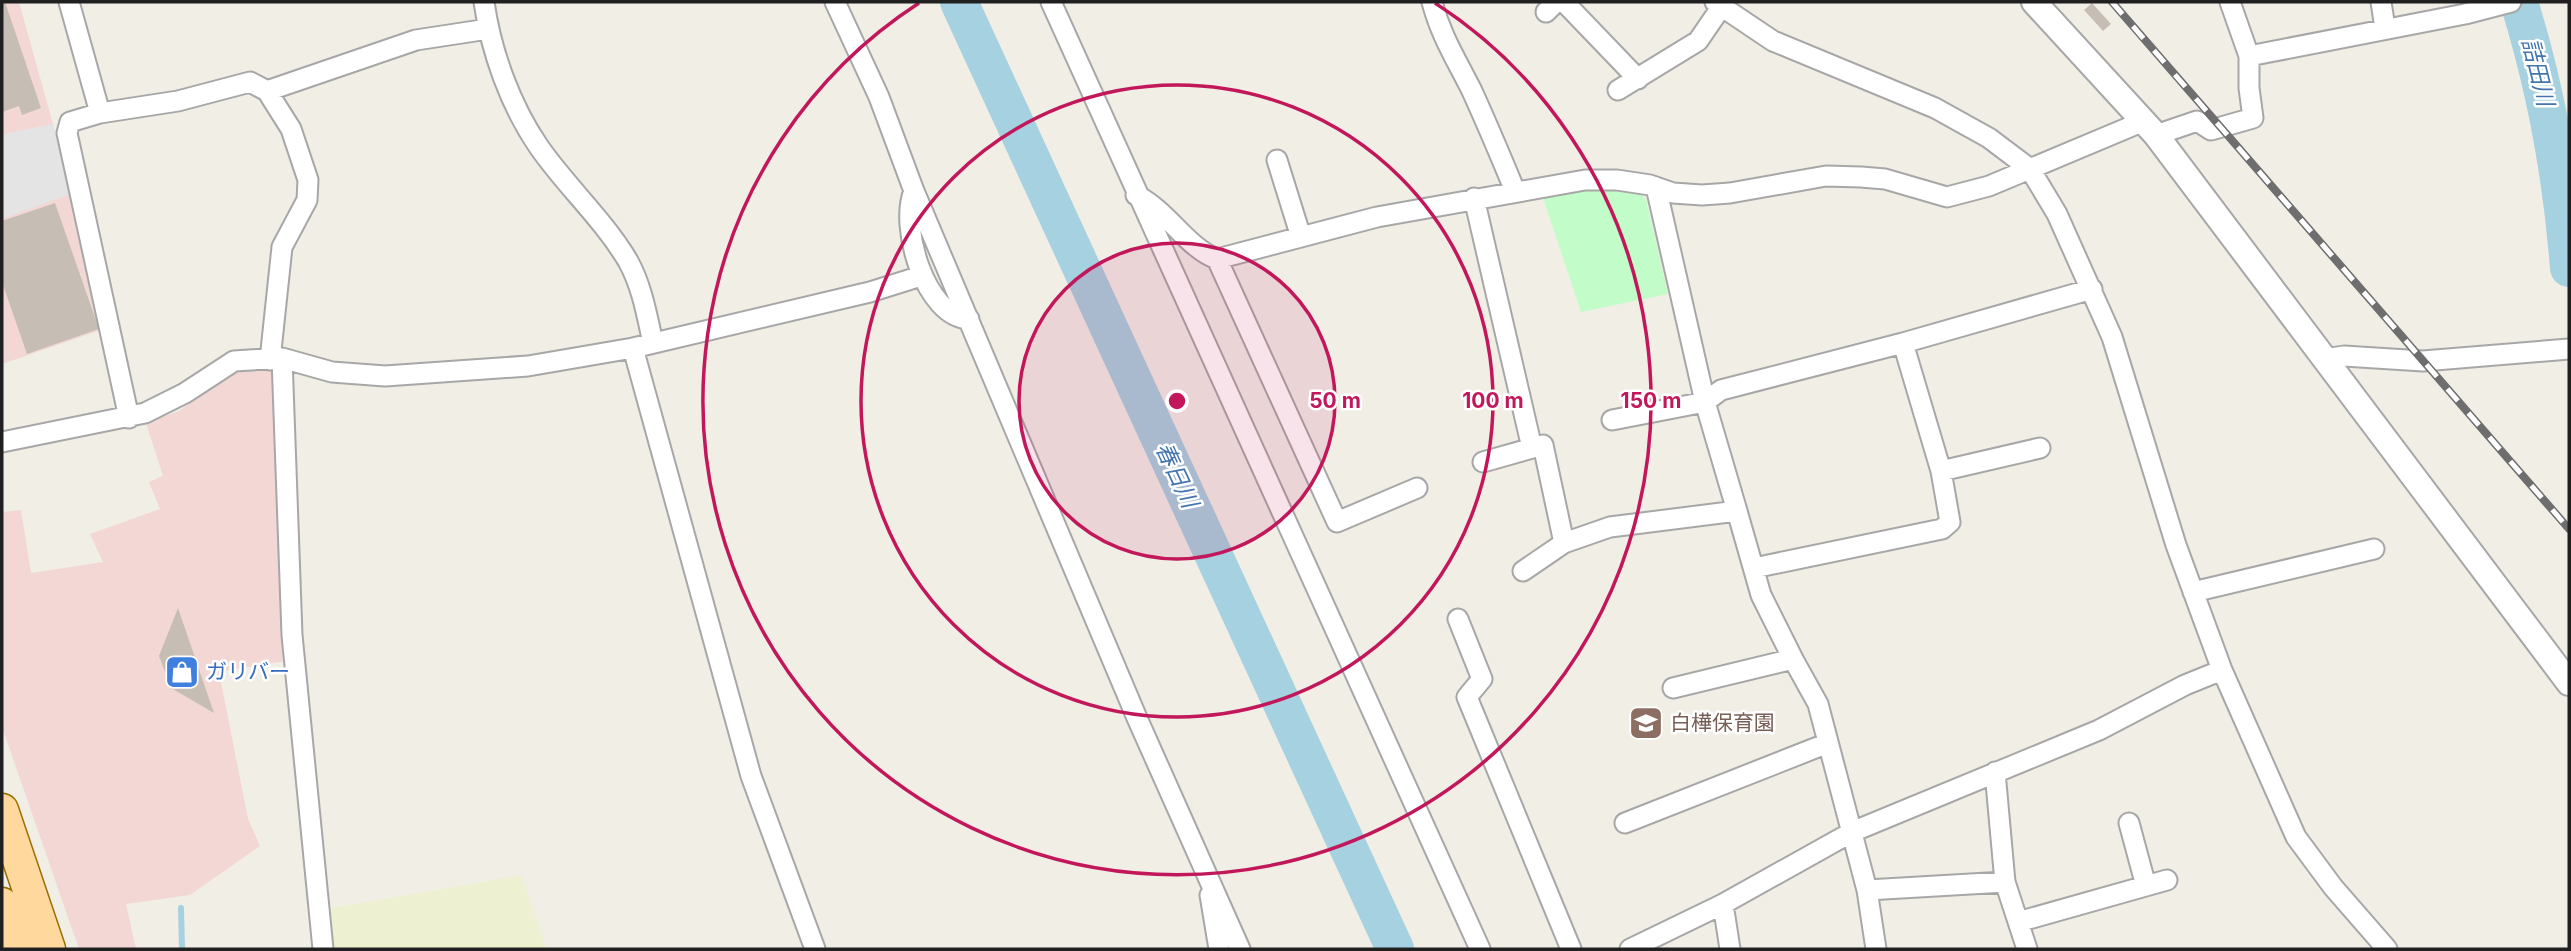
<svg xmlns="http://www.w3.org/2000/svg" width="2571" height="951" viewBox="0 0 2571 951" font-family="Inter,'Noto Sans JP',sans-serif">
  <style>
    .commercial { fill: #f2d7d5 }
    .farmland { fill: #edf0d1 }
    .park { fill: #c2fcc9 }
    .parking { fill: #e4e4e4 }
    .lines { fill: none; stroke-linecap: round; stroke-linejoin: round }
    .stream { stroke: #a5d1e0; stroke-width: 6 }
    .river { stroke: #a5d1e0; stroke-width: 38 }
    .building { fill: #c6beb5 }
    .minor-casing { stroke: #a7a7a7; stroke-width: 23 }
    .tertiary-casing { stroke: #a7a7a7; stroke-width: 28 }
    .primary-casing { stroke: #9c6d00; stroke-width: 35 }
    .minor { stroke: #fff; stroke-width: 19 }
    .tertiary { stroke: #fff; stroke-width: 24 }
    .primary { stroke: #ffd89d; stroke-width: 32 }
    .rail-casing { stroke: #6e6e6e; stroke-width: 8 }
    .rail { stroke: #fff; stroke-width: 5; stroke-dasharray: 16; stroke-linecap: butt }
    .ring { fill: none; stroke: #c2185b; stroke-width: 3.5 }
    .labels { text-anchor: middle; stroke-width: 5; stroke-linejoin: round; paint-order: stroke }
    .shop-label { font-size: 21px; fill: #366cbe; stroke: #fff; text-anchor: start }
    .education-label { font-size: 21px; fill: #785e54; stroke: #fff; text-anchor: start }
    .water-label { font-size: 23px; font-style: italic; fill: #4476ad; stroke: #fff }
    .centre { fill: #c2185b; stroke: #fff; stroke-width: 3.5 }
    .ring-label { font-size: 21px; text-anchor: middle; font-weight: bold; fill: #c2185b; stroke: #fff; stroke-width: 5; stroke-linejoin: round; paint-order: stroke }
  </style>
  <rect width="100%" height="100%" fill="#f1eee6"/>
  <path class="commercial" d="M 2,2 L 19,2 L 53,124 L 101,330 L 2,364 Z
    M 243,367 L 270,367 L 273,371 L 285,661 L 219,672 L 248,819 L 260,846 L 190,895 L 126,904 L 136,949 L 79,949 L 2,727 L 2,512 L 21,510 L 31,573 L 103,562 L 90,534 L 160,509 L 149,482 L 163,476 L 146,423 L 179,411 L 224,377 Z"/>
  <path class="farmland" d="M 521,875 L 547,949 L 331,949 L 326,909 Z"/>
  <path class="park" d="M 1610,184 L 1640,192 L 1646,200 L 1668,294 L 1581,312 L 1543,198 L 1548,192 Z"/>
  <path class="parking" d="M 53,124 L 70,194 L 2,219 L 2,134 Z"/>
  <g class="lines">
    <path class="stream" d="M 181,908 L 182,949"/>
    <path class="river" d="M 959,2 L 1395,949
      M 2519,2 C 2546,89 2562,177 2569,268"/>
  </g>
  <path class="building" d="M 2,2 L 5,2 L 41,108 L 22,115 L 19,106 L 2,112 Z
    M 2092,3 L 2111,24 L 2103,31 L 2084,10 Z
    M 55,203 L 99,329 L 27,354 L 2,282 L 2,221 Z
    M 178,608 L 214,713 L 171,688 L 159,656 Z"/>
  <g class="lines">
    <g class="minor-casing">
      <path id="minor" d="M 69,2 L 100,113
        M 484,2 C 491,51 510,105 539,147 C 566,186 603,219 628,261 C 642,286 647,316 653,343
        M 835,2 L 879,97 L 914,191 L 1137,718 L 1240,949
        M 1051,2 L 1480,949
        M 1432,2 C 1441,36 1456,59 1472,91 C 1487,124 1501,157 1515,191
        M 1564,2 L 1638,79
        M 1715,2 L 1773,41 L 1935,108 L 1989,138 L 2030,169 L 2057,214 L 2112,337 L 2176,545 L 2222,670 L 2296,837 L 2333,887 L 2387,949
        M 2230,2 L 2249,56 L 2465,14 L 2511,2
        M 2381,2 L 2385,28
        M 1546,12 L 1556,2
        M 1618,90 L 1698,41 L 1722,6
        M 267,91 L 291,129 L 308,180 L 307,200 L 282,247 L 270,360
        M 2156,135 L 2197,121 L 2211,130 L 2253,118 L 2249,88 L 2249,56
        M 1277,160 L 1301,237
        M 1656,187 L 1705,402 L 1737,511
        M 914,191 C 899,226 925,317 969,319
        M 1136,195 C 1168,211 1187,248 1217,259 L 1377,217 L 1585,180 L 1617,180 L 1650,185 L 1673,193 L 1702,195 L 1730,193 L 1826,176 L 1861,177 L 1885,179 L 1947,197 L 1989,186 L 2144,121
        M 1474,198 L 1532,448
        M 1217,259 L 1337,522 L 1417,488
        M 633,348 L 751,776 L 815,949
        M 282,358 L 292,635 L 323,949
        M 2324,359 L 2344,356 L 2423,361 L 2569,349
        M 129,418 L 67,133 L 70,122 L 100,113 L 178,101 L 250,82 L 267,91 L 416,40 L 488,29
        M 1612,420 L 1705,402 L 1721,390 L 1903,343 L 2092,289
        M 2,442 L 145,413 L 185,393 L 234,361 L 282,358 L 332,372 L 385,376 L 528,366 L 633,348 L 870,292 L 921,276
        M 1483,462 L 1543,445 L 1564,543
        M 1941,471 L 2040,448
        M 1754,568 L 1942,529 L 1950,522 L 1941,471 L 1903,343
        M 1523,571 L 1564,543 L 1610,527 L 1737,511 L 1761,595 L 1793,659
        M 2193,592 L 2374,549
        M 1458,619 L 1482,679 L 1467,697 L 1571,949
        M 1673,688 L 1793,659 L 1818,704 L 1867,890 L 1876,949
        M 1995,772 L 2005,882 L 2027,949
        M 1625,823 L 1828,743
        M 2129,823 L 2146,886
        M 1867,890 L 2005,882
        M 1210,895 L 1219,949
        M 1723,904 L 1730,949
        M 2018,922 L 2167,880
        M 1630,949 L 1723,904 L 1852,832 L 2099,730 L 2185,685 L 2222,670"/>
    </g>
    <g class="tertiary-casing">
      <path id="tertiary" d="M 2034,2 L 2156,135 L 2569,683"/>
    </g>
    <g class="primary-casing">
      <path id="primary" d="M 2,810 L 49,949
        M 2,904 L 17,949"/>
    </g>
    <use href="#minor" class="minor"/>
    <use href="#tertiary" class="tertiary"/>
    <use href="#primary" class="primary"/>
    <g class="rail-casing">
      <path id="rail" d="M 2112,2 L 2569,529"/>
    </g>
    <use href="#rail" class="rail"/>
  </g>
  <circle cx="1177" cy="401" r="158" fill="#c2185b" fill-opacity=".12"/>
  <g class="ring">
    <circle cx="1177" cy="401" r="158"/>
    <circle cx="1177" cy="401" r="316"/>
    <path d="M1435 3A474 474 0 1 1 919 3"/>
  </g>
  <defs>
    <g id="shop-square" transform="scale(1.75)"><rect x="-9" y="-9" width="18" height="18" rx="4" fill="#3f7fe0" stroke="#fff"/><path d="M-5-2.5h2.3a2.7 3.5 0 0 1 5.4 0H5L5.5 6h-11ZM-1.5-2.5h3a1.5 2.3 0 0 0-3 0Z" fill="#fff"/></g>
    <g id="school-square" transform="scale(1.75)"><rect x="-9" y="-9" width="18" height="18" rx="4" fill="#8d6e63" stroke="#fff"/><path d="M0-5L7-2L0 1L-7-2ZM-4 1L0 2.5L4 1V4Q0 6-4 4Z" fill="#fff"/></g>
  </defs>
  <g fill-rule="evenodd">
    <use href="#shop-square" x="182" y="672"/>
    <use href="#school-square" x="1646" y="723"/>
  </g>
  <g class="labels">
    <g class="shop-label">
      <text x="206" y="679">ガリバー</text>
    </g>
    <g class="education-label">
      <text x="1670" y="730">白樺保育園</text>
    </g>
    <g class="water-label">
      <text transform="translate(2538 72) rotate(76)" y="8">詰田川</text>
      <text transform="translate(1177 475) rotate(65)" y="8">春日川</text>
    </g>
  </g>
  <circle cx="1177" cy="401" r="10" class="centre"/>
  <g class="ring-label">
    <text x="1335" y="408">50 m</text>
    <text x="1493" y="408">100 m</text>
    <text x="1651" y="408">150 m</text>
  </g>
  <rect width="2571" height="951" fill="none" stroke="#202020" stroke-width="7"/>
</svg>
